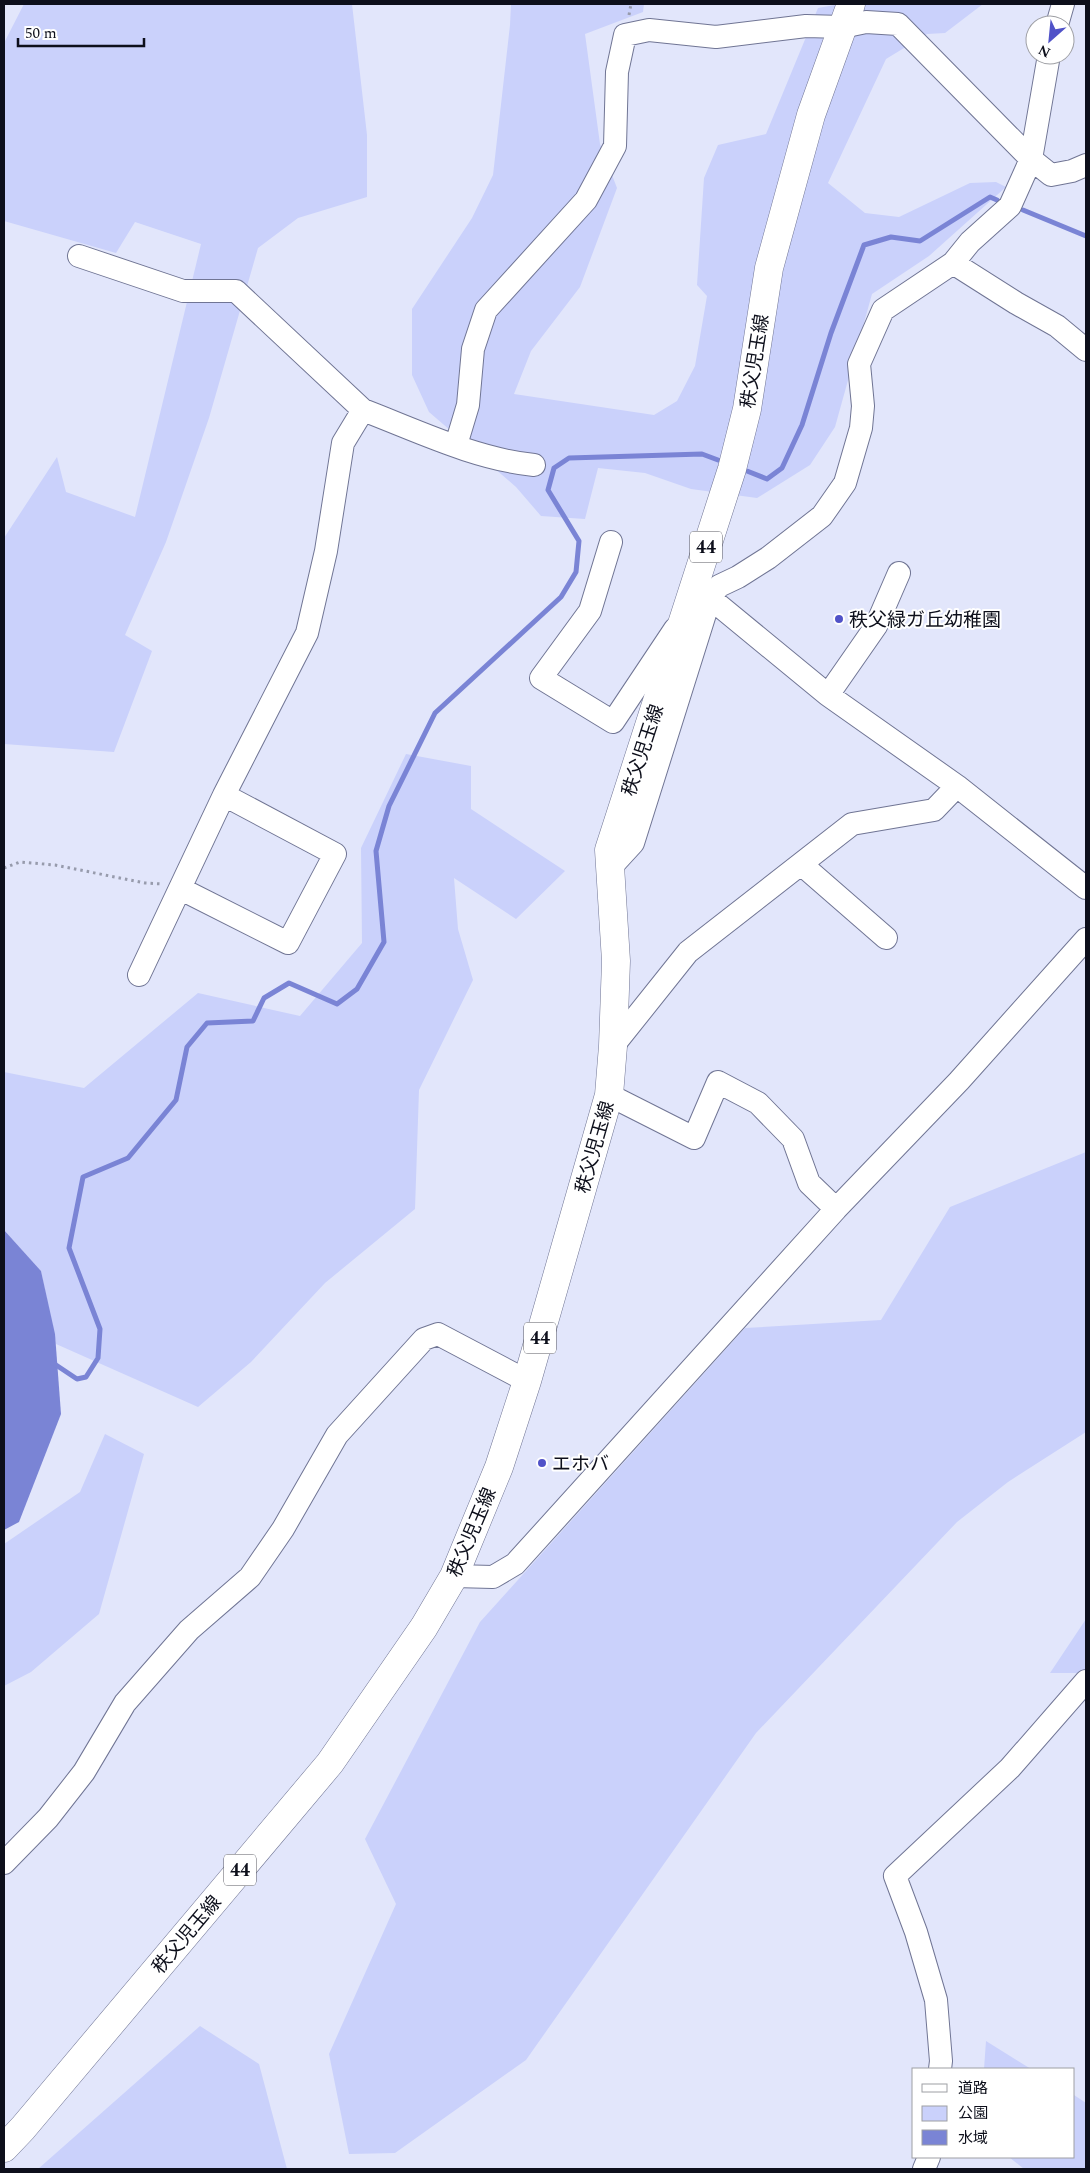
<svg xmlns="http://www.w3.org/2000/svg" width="1090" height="2173" viewBox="0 0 1090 2173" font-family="Spectral,'Noto Sans JP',serif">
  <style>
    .green { fill: #cad1fb }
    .water { fill: #7a84d5 }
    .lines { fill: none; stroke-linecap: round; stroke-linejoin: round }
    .stream { stroke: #7a84d5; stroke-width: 5 }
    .minor-casing { stroke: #707594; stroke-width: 24 }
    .major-casing { stroke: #707594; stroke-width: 29 }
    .path { stroke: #979bac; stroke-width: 3; stroke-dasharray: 2.5 4; stroke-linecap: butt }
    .minor { stroke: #fff; stroke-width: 22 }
    .major { stroke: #fff; stroke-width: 28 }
    .poi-dot { fill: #5052c8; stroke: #fff; stroke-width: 2 }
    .labels { text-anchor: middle; stroke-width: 4; stroke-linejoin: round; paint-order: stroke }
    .shield { fill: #fff; stroke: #56575f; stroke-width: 1 }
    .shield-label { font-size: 18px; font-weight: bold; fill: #0d0f1b }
    .street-label { font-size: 19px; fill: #0d0f1b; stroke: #fff }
    .poi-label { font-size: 19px; fill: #0d0f1b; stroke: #fff; text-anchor: start }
  </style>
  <rect width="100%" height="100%" fill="#e2e6fb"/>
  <path class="green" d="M 24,4 L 352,4 L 367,135 L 367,197 L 298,218 L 258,248 L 209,418 L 166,542 L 125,635 L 152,651 L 114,752 L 4,744 L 4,538 L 57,457 L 66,492 L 135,517 L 201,244 L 135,222 L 116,253 L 4,221 L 4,43 Z
    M 511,4 L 644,4 L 643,12 L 585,34 L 600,144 L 617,188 L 580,287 L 531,351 L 514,394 L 654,415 L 677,401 L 695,366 L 707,296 L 697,285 L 704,178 L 718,145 L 766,134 L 818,8 L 840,4 L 983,4 L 945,33 L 927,34 L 886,59 L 828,183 L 865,213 L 899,217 L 970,183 L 996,182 L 1006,187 L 929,256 L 872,294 L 835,427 L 810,465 L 757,498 L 691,489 L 645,473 L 598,468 L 585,519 L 541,516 L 516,487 L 429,412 L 412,375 L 412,309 L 472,218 L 493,175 L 510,25 Z
    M 406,754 L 471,766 L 471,809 L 565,871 L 516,919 L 454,878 L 458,929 L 473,980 L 419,1090 L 415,1209 L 325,1283 L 251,1362 L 198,1407 L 56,1344 L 41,1271 L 4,1230 L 4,1072 L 84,1088 L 198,993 L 300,1016 L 362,943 L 361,848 Z
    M 1086,1152 L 1086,1432 L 1008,1482 L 957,1522 L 756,1733 L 526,2060 L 395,2153 L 349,2154 L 329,2054 L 396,1904 L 365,1839 L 480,1622 L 745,1328 L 881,1320 L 950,1207 Z
    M 105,1434 L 144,1454 L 99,1614 L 31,1672 L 4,1686 L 4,1544 L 80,1492 Z
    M 1086,1619 L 1086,1673 L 1050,1673 Z
    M 200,2026 L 259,2064 L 287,2169 L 38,2169 Z
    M 986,2041 L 1031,2069 L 984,2069 Z
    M 1074,2095 L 1086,2103 L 1086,2169 L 1024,2169 L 1009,2157 L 1074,2157 Z"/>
  <path class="water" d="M 4,1230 L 41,1271 L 55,1334 L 61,1414 L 19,1522 L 4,1530 Z"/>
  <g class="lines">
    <path class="stream" d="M 1023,210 L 1086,236
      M 747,471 L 767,479 L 782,468 L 802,425 L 831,333 L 864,245 L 891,237 L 920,241 L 990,197 L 997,200
      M 53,1363 L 77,1379 L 86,1377 L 98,1358 L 100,1329 L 69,1248 L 83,1177 L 128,1158 L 176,1100 L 187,1047 L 207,1023 L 253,1021 L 264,998 L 289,983 L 337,1004 L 357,989 L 384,942 L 376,851 L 389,806 L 435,713 L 561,597 L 576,572 L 579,541 L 548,490 L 554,468 L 569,458 L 702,454 L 718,460"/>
    <g class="minor-casing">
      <path id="minor" d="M 1057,25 L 1063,4
        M 79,256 L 183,291 L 236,291 L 363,410
        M 953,263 L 1016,303 L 1057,326 L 1086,350
        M 456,445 L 468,405 L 473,349 L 486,310 L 586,200 L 615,146 L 617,72 L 625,35 L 649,30 L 716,37 L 806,26 L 842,27 L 866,22 L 898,24 L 1031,159 L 1051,175 L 1072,171 L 1086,165
        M 611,542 L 590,611 L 541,678 L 613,722 L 675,629
        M 710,598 L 828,695 L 957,786 L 1086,888
        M 828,695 L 876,626 L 899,573
        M 801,864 L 886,938
        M 611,867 L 633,843 L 710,598 L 719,586 L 738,577 L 768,558 L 822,516 L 845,483 L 861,428 L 863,406 L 859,364 L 883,310 L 953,263 L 970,242 L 1010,206 L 1031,159 L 1049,55
        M 181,889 L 288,943 L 335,854 L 224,795
        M 139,975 L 224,795 L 307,633 L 326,551 L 343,443 L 363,410 C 418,431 475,459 534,465
        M 613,1046 L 688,952 L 852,824 L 934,810 L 957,786
        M 609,1095 L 694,1138 L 718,1082 L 758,1103 L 793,1139 L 809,1183 L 836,1209
        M 454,1576 L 493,1577 L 515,1564 L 836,1209 L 959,1081 L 1086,939
        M 4,1863 L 48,1818 L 84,1772 L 125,1703 L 189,1630 L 250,1577 L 283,1529 L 337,1435 L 424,1339 L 438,1334 L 527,1381
        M 940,2069 L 941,2061 L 936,2000 L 916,1932 L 895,1876 L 1010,1768 L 1086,1681
        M 924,2169 L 929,2157"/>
    </g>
    <g class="major-casing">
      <path id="major" d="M 4,2148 L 23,2128 L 330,1763 L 424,1627 L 454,1576 L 499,1467 L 527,1381 L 609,1095 L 613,1046 L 616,961 L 609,850 L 732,469 L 747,409 L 769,268 L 811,115 L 851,4"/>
    </g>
    <path class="path" d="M 629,15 L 631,4
      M 4,868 L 20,862 L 55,865 L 145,883 L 163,884"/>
    <use href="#minor" class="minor"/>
    <use href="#major" class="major"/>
  </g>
  <g class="poi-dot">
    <circle cx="839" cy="619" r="5"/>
    <circle cx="542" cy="1463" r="5"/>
  </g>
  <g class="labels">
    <g class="shield">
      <rect x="690" y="531.5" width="32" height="31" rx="4"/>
      <rect x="524" y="1322.5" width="32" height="31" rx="4"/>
      <rect x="224" y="1854.5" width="32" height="31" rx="4"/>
    </g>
    <g class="shield-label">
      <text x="706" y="553">44</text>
      <text x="540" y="1344">44</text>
      <text x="240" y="1876">44</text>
    </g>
    <g class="street-label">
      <text transform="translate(754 361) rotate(-81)" y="7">秩父児玉線</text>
      <text transform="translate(642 750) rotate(-72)" y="7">秩父児玉線</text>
      <text transform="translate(594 1147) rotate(-74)" y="7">秩父児玉線</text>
      <text transform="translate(471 1532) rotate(-67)" y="7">秩父児玉線</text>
      <text transform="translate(186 1934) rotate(-50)" y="7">秩父児玉線</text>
    </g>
    <g class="poi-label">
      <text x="849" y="626">秩父緑ガ丘幼稚園</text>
      <text x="552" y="1470">エホバ</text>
    </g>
  </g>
  <rect width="1090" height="2173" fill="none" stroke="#0d0f1b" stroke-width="10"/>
  <rect x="912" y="2068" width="162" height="90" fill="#ffffff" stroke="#9e9fa4"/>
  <rect x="922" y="2084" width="25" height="8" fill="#ffffff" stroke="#9e9fa4"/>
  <text x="958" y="2093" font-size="15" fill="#0d0f1b">道路</text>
  <rect x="922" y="2106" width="25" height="15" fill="#cad1fb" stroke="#9e9fa4"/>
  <text x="958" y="2118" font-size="15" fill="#0d0f1b">公園</text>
  <rect x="922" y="2130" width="25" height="15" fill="#7a84d5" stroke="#9e9fa4"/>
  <text x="958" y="2143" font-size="15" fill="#0d0f1b">水域</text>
  <g transform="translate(1050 40) rotate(207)"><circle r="24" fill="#ffffff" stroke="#9e9fa4"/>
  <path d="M0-4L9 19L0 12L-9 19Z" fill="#5052c8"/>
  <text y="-8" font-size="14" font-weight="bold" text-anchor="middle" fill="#0d0f1b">N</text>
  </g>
  <path d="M18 38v8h126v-8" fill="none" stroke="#0d0f1b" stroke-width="2.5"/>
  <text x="25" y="38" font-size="15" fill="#0d0f1b" stroke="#ffffff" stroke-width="4" paint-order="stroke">50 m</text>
</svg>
